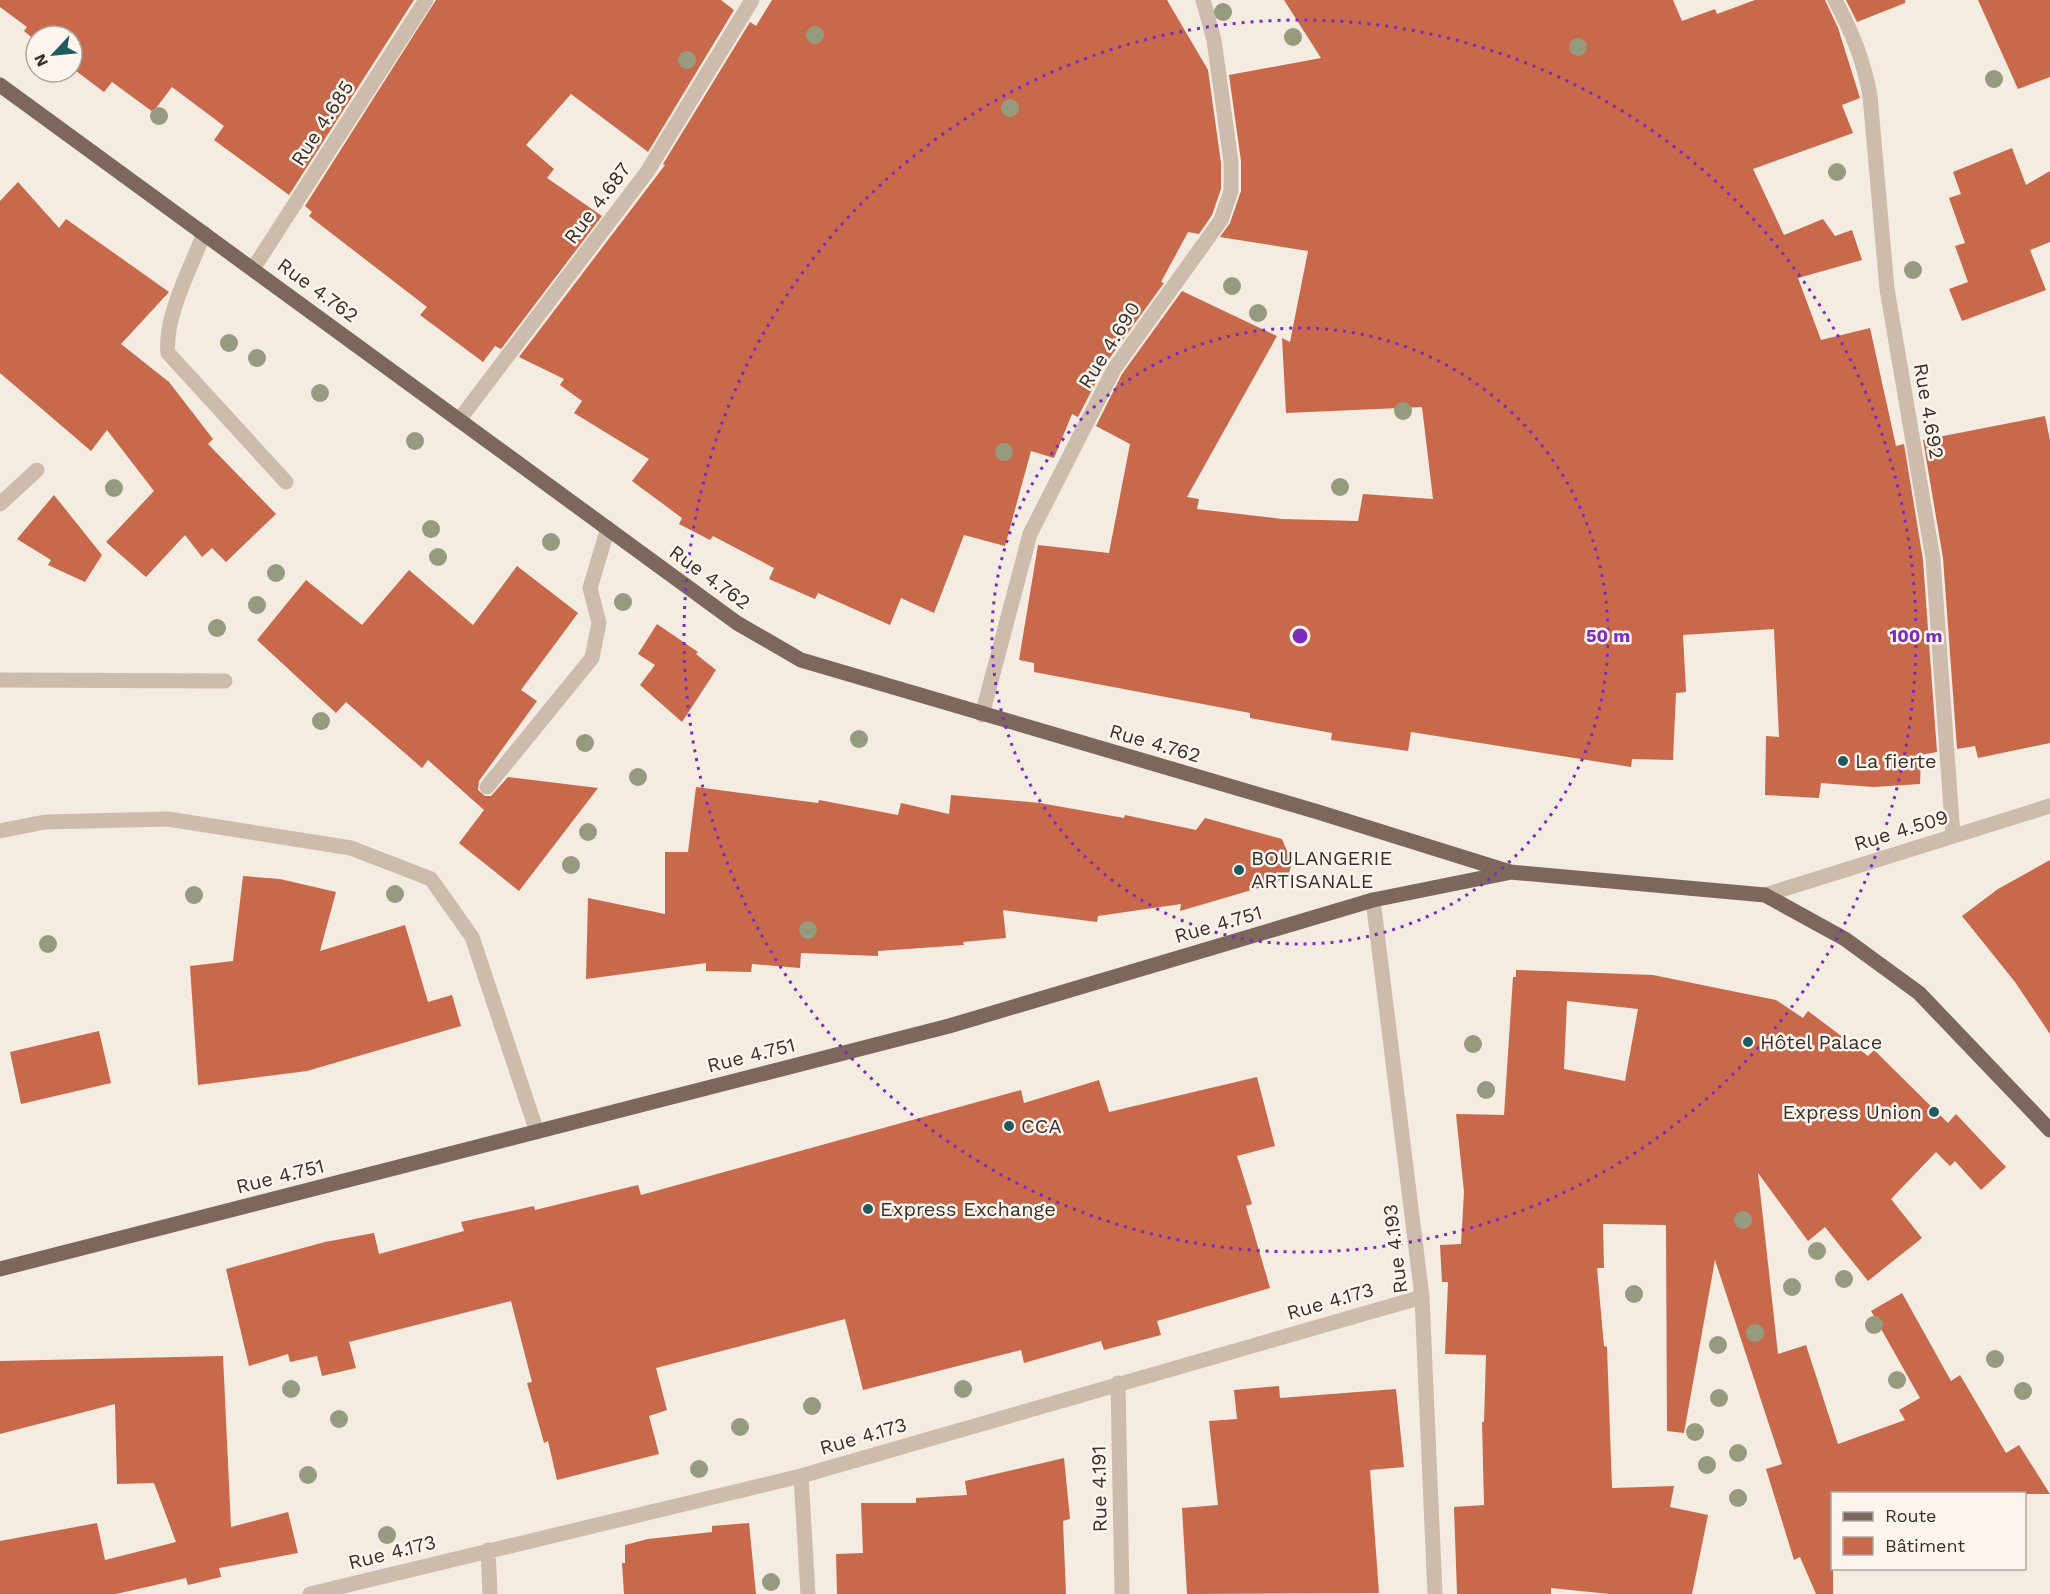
<svg xmlns="http://www.w3.org/2000/svg" width="2050" height="1594" viewBox="0 0 2050 1594" font-family="'Work Sans',sans-serif">
  <style>
    .building { fill: #c8694b; fill-rule: evenodd }
    .lines { fill: none; stroke-linecap: round; stroke-linejoin: round }
    .minor { stroke: #cdbbac; stroke-width: 15 }
    .major { stroke: #7d675c; stroke-width: 15 }
    .tree { fill: #969b7f }
    .ring { fill: none; stroke: #7b2cbf; stroke-width: 3; stroke-dasharray: 3 6 }
    .poi-dot { fill: #1f5a5e; stroke: #fbf5ee; stroke-width: 2 }
    .labels { text-anchor: middle; stroke-width: 5; stroke-linejoin: round; paint-order: stroke }
    .street-label { font-size: 20px; fill: #3b302b; stroke: #fbf5ee }
    .poi-label { font-size: 20px; fill: #3b302b; stroke: #fbf5ee; text-anchor: start }
    .centre { fill: #7b2cbf; stroke: #fbf5ee; stroke-width: 3 }
    .ring-label { font-size: 18px; text-anchor: middle; font-weight: bold; fill: #7b2cbf; stroke: #fbf5ee; stroke-width: 5; stroke-linejoin: round; paint-order: stroke }
  </style>
  <rect width="100%" height="100%" fill="#f4ebe1"/>
  <path class="building" d="M 0,0 L 414,0 L 289,195 L 214,140 L 224,126 L 172,87 L 153,112 L 112,82 L 104,92 L 72,68 L 72,36 L 36,36 L 36,41 L 24,31 L 27,27 L 0,7 Z
    M 436,0 L 721,0 L 734,10 L 648,152 L 571,94 L 526,145 L 554,169 L 547,178 L 602,216 L 501,349 L 495,346 L 483,362 L 420,315 L 427,307 L 309,216 L 312,212 L 305,206 Z
    M 772,0 L 1167,0 L 1208,70 L 1221,163 L 1221,189 L 1212,215 L 1199,234 L 1188,232 L 1161,282 L 1164,283 L 1106,363 L 1078,417 L 1072,414 L 1054,458 L 1031,451 L 1005,546 L 964,535 L 934,613 L 901,598 L 890,625 L 818,593 L 815,599 L 769,579 L 774,568 L 713,536 L 710,540 L 679,524 L 682,518 L 632,481 L 649,459 L 574,413 L 582,401 L 560,385 L 564,379 L 519,357 L 665,165 L 663,164 L 750,22 L 756,26 Z
    M 1284,0 L 1673,0 L 1682,21 L 1715,9 L 1717,14 L 1755,0 L 1825,0 L 1838,28 L 1860,98 L 1842,105 L 1853,133 L 1753,169 L 1784,235 L 1823,219 L 1835,236 L 1852,230 L 1862,260 L 1798,278 L 1821,340 L 1870,328 L 1896,446 L 1904,444 L 1923,560 L 1937,752 L 1921,755 L 1920,784 L 1873,787 L 1821,783 L 1819,798 L 1765,795 L 1766,736 L 1779,737 L 1774,629 L 1683,635 L 1686,692 L 1676,693 L 1673,760 L 1632,759 L 1631,767 L 1411,732 L 1408,751 L 1331,740 L 1332,733 L 1250,718 L 1250,713 L 1034,672 L 1034,663 L 1019,660 L 1038,545 L 1109,553 L 1130,444 L 1096,426 L 1122,374 L 1182,291 L 1277,336 L 1187,497 L 1199,499 L 1197,509 L 1282,519 L 1358,521 L 1363,494 L 1433,499 L 1422,407 L 1286,413 L 1282,338 L 1290,342 L 1308,251 L 1220,237 L 1230,223 L 1241,191 L 1241,161 L 1229,75 L 1321,58 Z
    M 1846,0 L 1905,0 L 1905,3 L 1857,22 Z
    M 1978,0 L 2050,0 L 2050,77 L 2018,89 Z
    M 2012,148 L 2026,185 L 2050,171 L 2050,242 L 2030,250 L 2046,290 L 1962,321 L 1949,289 L 1968,282 L 1955,246 L 1965,243 L 1949,198 L 1961,194 L 1953,172 Z
    M 18,182 L 59,228 L 66,219 L 169,292 L 121,344 L 169,382 L 213,439 L 208,444 L 276,514 L 226,562 L 212,548 L 202,557 L 185,535 L 146,577 L 106,542 L 154,491 L 107,430 L 91,451 L 0,373 L 0,201 Z
    M 2045,416 L 2050,440 L 2050,743 L 1978,758 L 1975,746 L 1957,749 L 1943,558 L 1923,440 Z
    M 54,495 L 102,555 L 85,582 L 48,565 L 51,560 L 17,539 Z
    M 517,566 L 578,613 L 521,690 L 537,701 L 479,781 L 478,790 L 485,796 L 491,796 L 508,777 L 598,788 L 519,891 L 459,843 L 484,810 L 428,760 L 422,768 L 346,702 L 336,713 L 257,640 L 306,580 L 362,625 L 409,570 L 473,625 Z
    M 657,624 L 698,652 L 696,654 L 716,670 L 682,722 L 640,685 L 655,665 L 638,654 Z
    M 696,787 L 818,803 L 819,800 L 898,815 L 901,803 L 949,814 L 951,795 L 1040,803 L 1124,818 L 1125,815 L 1196,830 L 1205,818 L 1282,839 L 1292,863 L 1288,876 L 1272,884 L 1180,911 L 1181,904 L 1098,916 L 1097,922 L 1003,910 L 1006,938 L 963,942 L 964,945 L 878,951 L 878,956 L 801,953 L 800,968 L 752,964 L 751,972 L 706,971 L 706,963 L 586,979 L 588,898 L 665,914 L 665,852 L 688,852 Z
    M 2050,860 L 2050,1034 L 2015,982 L 1962,916 L 1998,889 Z
    M 243,876 L 280,879 L 336,892 L 320,951 L 405,925 L 428,1002 L 452,995 L 461,1026 L 307,1071 L 198,1085 L 190,966 L 233,961 Z
    M 1516,970 L 1653,975 L 1776,1000 L 1803,1018 L 1808,1011 L 1868,1056 L 1874,1050 L 1948,1123 L 1956,1114 L 2006,1167 L 1981,1190 L 1955,1161 L 1950,1166 L 1936,1152 L 1891,1199 L 1922,1238 L 1868,1281 L 1825,1227 L 1808,1241 L 1758,1173 L 1778,1354 L 1806,1345 L 1838,1444 L 1905,1420 L 1899,1410 L 1920,1398 L 1871,1311 L 1902,1293 L 1951,1381 L 1960,1375 L 2006,1453 L 2019,1445 L 2050,1494 L 1833,1494 L 1833,1594 L 1816,1594 L 1800,1557 L 1794,1560 L 1766,1469 L 1782,1464 L 1715,1260 L 1684,1433 L 1667,1431 L 1666,1225 L 1603,1224 L 1604,1268 L 1597,1268 L 1604,1346 L 1607,1347 L 1612,1488 L 1674,1486 L 1670,1507 L 1708,1515 L 1692,1594 L 1610,1594 L 1551,1588 L 1551,1594 L 1457,1594 L 1454,1507 L 1484,1505 L 1482,1422 L 1484,1422 L 1486,1355 L 1445,1354 L 1448,1282 L 1442,1282 L 1440,1245 L 1461,1244 L 1464,1192 L 1456,1114 L 1504,1115 L 1513,977 L 1516,977 ZM 1567,1001 L 1638,1009 L 1625,1081 L 1564,1069 Z
    M 99,1031 L 111,1083 L 21,1104 L 10,1052 Z
    M 1257,1077 L 1275,1146 L 1237,1156 L 1252,1204 L 1246,1206 L 1270,1288 L 1157,1321 L 1161,1335 L 1104,1350 L 1101,1341 L 1024,1363 L 1021,1350 L 863,1390 L 845,1319 L 656,1368 L 667,1410 L 649,1416 L 659,1454 L 557,1480 L 548,1441 L 544,1443 L 527,1383 L 532,1382 L 511,1301 L 349,1342 L 356,1368 L 322,1376 L 317,1356 L 290,1362 L 288,1354 L 249,1366 L 226,1269 L 325,1242 L 374,1233 L 379,1254 L 464,1231 L 461,1222 L 534,1206 L 535,1210 L 638,1185 L 641,1195 L 1021,1090 L 1024,1103 L 1099,1080 L 1109,1112 Z
    M 223,1356 L 231,1527 L 288,1512 L 298,1553 L 219,1568 L 221,1577 L 188,1585 L 186,1578 L 116,1594 L 0,1594 L 0,1541 L 97,1523 L 105,1560 L 176,1542 L 154,1483 L 117,1484 L 115,1404 L 0,1434 L 0,1361 Z
    M 1279,1386 L 1280,1398 L 1396,1389 L 1404,1467 L 1370,1470 L 1379,1593 L 1187,1594 L 1182,1508 L 1218,1505 L 1209,1421 L 1237,1419 L 1234,1390 Z
    M 1064,1458 L 1070,1519 L 1063,1521 L 1066,1594 L 837,1594 L 836,1554 L 863,1553 L 861,1503 L 916,1503 L 916,1498 L 967,1495 L 965,1481 Z
    M 749,1523 L 756,1594 L 624,1594 L 622,1563 L 625,1563 L 625,1545 L 648,1539 L 712,1532 L 712,1526 Z"/>
  <g class="lines">
    <path class="minor" d="M 1835,0 C 1852,32 1864,61 1870,96 L 1887,289 L 1933,559 L 1953,836
      M 204,233 C 191,268 164,317 168,353 L 286,482
      M 253,269 L 426,0
      M 459,420 L 647,172 L 752,0
      M 0,504 L 37,470
      M 0,680 L 225,681
      M 982,715 L 1030,534 L 1114,369 L 1221,220 L 1231,191 L 1231,162 L 1214,40 L 1203,0
      M 487,787 L 592,658 L 599,623 L 590,588 L 608,528
      M 0,831 L 45,822 L 168,819 L 351,848 L 431,879 L 472,937 L 537,1132
      M 1765,895 L 2050,806
      M 1373,900 L 1422,1297 L 1435,1594
      M 1118,1383 L 1122,1594
      M 801,1476 L 808,1594
      M 488,1550 L 490,1594
      M 310,1594 L 801,1476 L 1422,1297"/>
    <path class="major" d="M 0,85 L 737,623 L 801,660 L 1318,812 L 1510,872 L 1765,895 L 1845,939 L 1919,993 L 2050,1130
      M 0,1269 L 949,1026 L 1373,900 L 1507,873"/>
  </g>
  <g class="tree">
    <circle cx="1223" cy="12" r="9"/>
    <circle cx="815" cy="35" r="9"/>
    <circle cx="1293" cy="37" r="9"/>
    <circle cx="1578" cy="47" r="9"/>
    <circle cx="687" cy="60" r="9"/>
    <circle cx="1994" cy="79" r="9"/>
    <circle cx="1010" cy="108" r="9"/>
    <circle cx="159" cy="116" r="9"/>
    <circle cx="1837" cy="172" r="9"/>
    <circle cx="1913" cy="270" r="9"/>
    <circle cx="1232" cy="286" r="9"/>
    <circle cx="1258" cy="313" r="9"/>
    <circle cx="229" cy="343" r="9"/>
    <circle cx="257" cy="358" r="9"/>
    <circle cx="320" cy="393" r="9"/>
    <circle cx="1403" cy="411" r="9"/>
    <circle cx="415" cy="441" r="9"/>
    <circle cx="1004" cy="452" r="9"/>
    <circle cx="1340" cy="487" r="9"/>
    <circle cx="114" cy="488" r="9"/>
    <circle cx="431" cy="529" r="9"/>
    <circle cx="551" cy="542" r="9"/>
    <circle cx="438" cy="557" r="9"/>
    <circle cx="276" cy="573" r="9"/>
    <circle cx="623" cy="602" r="9"/>
    <circle cx="257" cy="605" r="9"/>
    <circle cx="217" cy="628" r="9"/>
    <circle cx="321" cy="721" r="9"/>
    <circle cx="859" cy="739" r="9"/>
    <circle cx="585" cy="743" r="9"/>
    <circle cx="638" cy="777" r="9"/>
    <circle cx="588" cy="832" r="9"/>
    <circle cx="571" cy="865" r="9"/>
    <circle cx="395" cy="894" r="9"/>
    <circle cx="194" cy="895" r="9"/>
    <circle cx="808" cy="930" r="9"/>
    <circle cx="48" cy="944" r="9"/>
    <circle cx="1473" cy="1044" r="9"/>
    <circle cx="1486" cy="1090" r="9"/>
    <circle cx="1743" cy="1220" r="9"/>
    <circle cx="1817" cy="1251" r="9"/>
    <circle cx="1844" cy="1279" r="9"/>
    <circle cx="1792" cy="1287" r="9"/>
    <circle cx="1634" cy="1294" r="9"/>
    <circle cx="1874" cy="1325" r="9"/>
    <circle cx="1755" cy="1333" r="9"/>
    <circle cx="1718" cy="1345" r="9"/>
    <circle cx="1995" cy="1359" r="9"/>
    <circle cx="1897" cy="1380" r="9"/>
    <circle cx="291" cy="1389" r="9"/>
    <circle cx="963" cy="1389" r="9"/>
    <circle cx="2023" cy="1391" r="9"/>
    <circle cx="1719" cy="1398" r="9"/>
    <circle cx="812" cy="1406" r="9"/>
    <circle cx="339" cy="1419" r="9"/>
    <circle cx="740" cy="1427" r="9"/>
    <circle cx="1695" cy="1432" r="9"/>
    <circle cx="1738" cy="1453" r="9"/>
    <circle cx="1707" cy="1465" r="9"/>
    <circle cx="699" cy="1469" r="9"/>
    <circle cx="308" cy="1475" r="9"/>
    <circle cx="1738" cy="1498" r="9"/>
    <circle cx="387" cy="1535" r="9"/>
    <circle cx="771" cy="1582" r="9"/>
  </g>
  <g class="ring">
    <circle cx="1300" cy="636" r="308"/>
    <circle cx="1300" cy="636" r="616"/>
  </g>
  <g class="poi-dot">
    <circle cx="1843" cy="761" r="6"/>
    <circle cx="1239" cy="870" r="6"/>
    <circle cx="1748" cy="1042" r="6"/>
    <circle cx="1934" cy="1112" r="6"/>
    <circle cx="1009" cy="1126" r="6"/>
    <circle cx="868" cy="1209" r="6"/>
  </g>
  <g class="labels">
    <g class="street-label">
      <text transform="translate(322 123) rotate(-57)" y="7">Rue 4.685</text>
      <text transform="translate(597 203) rotate(-53)" y="7">Rue 4.687</text>
      <text transform="translate(318 290) rotate(36)" y="7">Rue 4.762</text>
      <text transform="translate(1109 345) rotate(-58)" y="7">Rue 4.690</text>
      <text transform="translate(1929 411) rotate(80)" y="7">Rue 4.692</text>
      <text transform="translate(710 577) rotate(36)" y="7">Rue 4.762</text>
      <text transform="translate(1155 743) rotate(16)" y="7">Rue 4.762</text>
      <text transform="translate(1901 830) rotate(-17)" y="7">Rue 4.509</text>
      <text transform="translate(1218 924) rotate(-16)" y="7">Rue 4.751</text>
      <text transform="translate(751 1055) rotate(-14)" y="7">Rue 4.751</text>
      <text transform="translate(280 1176) rotate(-14)" y="7">Rue 4.751</text>
      <text transform="translate(1395 1249) rotate(-97)" y="7">Rue 4.193</text>
      <text transform="translate(1330 1301) rotate(-16)" y="7">Rue 4.173</text>
      <text transform="translate(863 1436) rotate(-16)" y="7">Rue 4.173</text>
      <text transform="translate(1099 1489) rotate(-91)" y="7">Rue 4.191</text>
      <text transform="translate(392 1552) rotate(-14)" y="7">Rue 4.173</text>
    </g>
    <g class="poi-label">
      <text x="1855" y="768">La fierte</text>
      <text x="1251" y="865">BOULANGERIE<tspan x="1251" dy="23">ARTISANALE</tspan></text>
      <text x="1760" y="1049">Hôtel Palace</text>
      <text x="1922" y="1119" text-anchor="end">Express Union</text>
      <text x="1021" y="1133">CCA</text>
      <text x="880" y="1216">Express Exchange</text>
    </g>
  </g>
  <circle cx="1300" cy="636" r="9" class="centre"/>
  <g class="ring-label">
    <text x="1608" y="642">50 m</text>
    <text x="1916" y="642">100 m</text>
  </g>
  <rect x="1831" y="1492" width="195" height="78" fill="#fbf5ee" stroke="#aea6a0" stroke-width="1.5"/>
  <rect x="1843" y="1512" width="30" height="9" fill="#7d675c" stroke="#aea6a0" stroke-width="1.5"/>
  <text x="1885" y="1522" font-size="18" fill="#3b302b">Route</text>
  <rect x="1843" y="1537" width="30" height="18" fill="#c8694b" stroke="#aea6a0" stroke-width="1.5"/>
  <text x="1885" y="1552" font-size="18" fill="#3b302b">Bâtiment</text>
  <g transform="translate(54 54) rotate(244)"><circle r="28" fill="#fbf5ee" stroke="#aea6a0" stroke-width="1.5"/>
  <path d="M0-4.5L10 22L0 15L-10 22Z" fill="#1f5a5e"/>
  <text y="-9" font-size="16" font-weight="bold" text-anchor="middle" fill="#3b302b">N</text>
  </g>
</svg>
